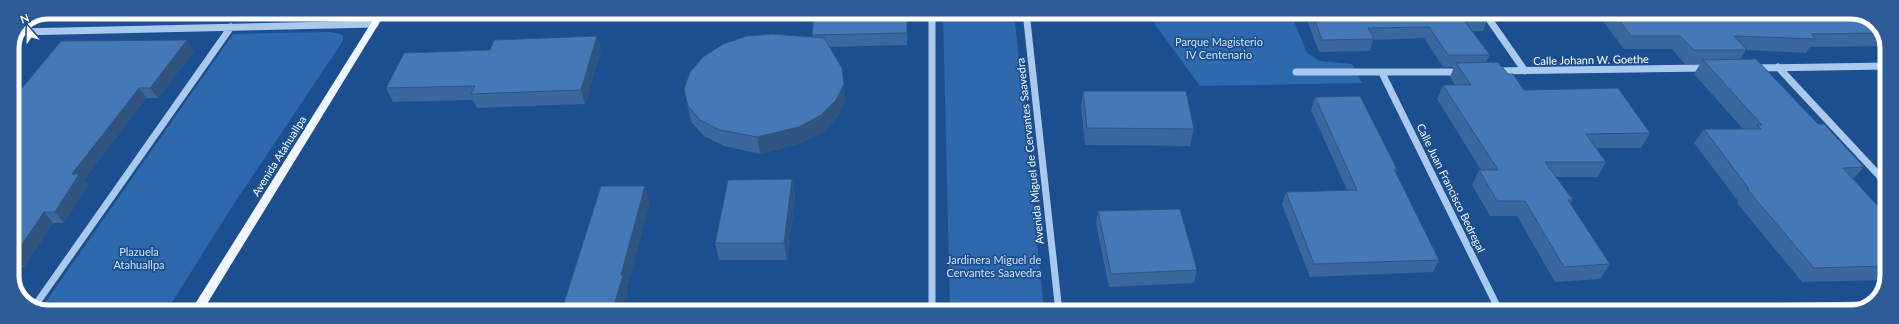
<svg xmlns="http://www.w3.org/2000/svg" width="1899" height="324" viewBox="0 0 1899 324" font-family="Lato,sans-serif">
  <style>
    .green { fill: #2e69ad }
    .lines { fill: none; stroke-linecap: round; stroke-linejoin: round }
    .minor { stroke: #a9c9ee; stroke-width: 7 }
    .major { fill: #f0f6ff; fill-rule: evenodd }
    .wall { fill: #3a679d }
    .shaded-wall { fill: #305480 }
    .building { fill: #4478b7; stroke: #305480 }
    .labels { text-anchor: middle; stroke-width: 3.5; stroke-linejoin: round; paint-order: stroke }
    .park-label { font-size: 11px; fill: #cfe3fa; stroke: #1b4f8f }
    .street-label { font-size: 11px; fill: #fff; stroke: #1b4f8f }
    .rim { fill: none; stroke: #fff; stroke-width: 5 }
  </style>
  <rect width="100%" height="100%" fill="#1b4f8f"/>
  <path class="green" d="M 943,12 L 1014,12 L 1044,312 L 950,312 Z
    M 1146,12 L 1290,12 L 1307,53 L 1320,61 L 1352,64 L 1362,83 L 1200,86 Z
    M 330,32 L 343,35 L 343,41 L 235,202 L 166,312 L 40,310 L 233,34 Z"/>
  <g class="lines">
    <path class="minor" d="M 932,12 L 932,312
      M 1026,12 L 1059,312
      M 1484,12 L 1525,71
      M 382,13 L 421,12
      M 18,32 L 375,24
      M 1778,67 L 1887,184
      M 1754,68 L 1887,66
      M 1496,71 L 1706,68
      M 1296,72 L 1460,72
      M 1382,73 L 1500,312
      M 34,307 L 231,27
      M 1457,312 L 1869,305"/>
    <path class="major" d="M 378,12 L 386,12 L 202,312 L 190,312 Z"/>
  </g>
  <path class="wall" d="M 907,12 L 907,45 L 829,47 L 845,100 L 838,116 L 823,132 L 801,143 L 760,154 L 724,146 L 704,136 L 691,122 L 684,89 L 813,37 L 812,35 Z
    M 1060,12 L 1122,12 L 1121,19 L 1062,18 Z
    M 1304,12 L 1484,12 L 1488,19 L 1483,31 L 1472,31 L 1490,55 L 1486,62 L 1508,74 L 1524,90 L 1650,133 L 1641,148 L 1596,148 L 1606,162 L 1598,177 L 1555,177 L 1573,200 L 1570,204 L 1610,264 L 1600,279 L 1555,282 L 1517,216 L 1490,216 L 1472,185 L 1479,170 L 1481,170 L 1437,99 L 1443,85 L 1455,85 L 1450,77 L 1454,67 L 1443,67 L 1424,38 L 1373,40 L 1370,51 L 1319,52 Z
    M 1596,12 L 1856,12 L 1877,23 L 1887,43 L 1887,46 L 1810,47 L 1806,53 L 1746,50 L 1740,59 L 1818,124 L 1864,167 L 1853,179 L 1887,216 L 1887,280 L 1802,282 L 1737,203 L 1738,201 L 1694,143 L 1704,129 L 1743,129 L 1694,74 L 1700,64 L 1685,64 L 1672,49 L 1624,49 Z
    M 601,50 L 585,104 L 477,108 L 473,100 L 393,102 L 386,88 Z
    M 194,51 L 158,98 L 146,98 L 84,180 L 88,185 L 64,223 L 53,223 L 24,267 L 12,267 L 12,100 Z
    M 1083,91 L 1194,129 L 1190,146 L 1085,145 L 1081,107 Z
    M 1315,97 L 1397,169 L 1396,173 L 1439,260 L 1433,272 L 1310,277 L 1282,205 L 1286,192 L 1347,190 L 1311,110 Z
    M 792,179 L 795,196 L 787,260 L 719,260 L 715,243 Z
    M 1098,211 L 1197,270 L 1194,283 L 1109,287 L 1096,224 Z"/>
  <path class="shaded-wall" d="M 597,36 L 601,50 L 585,104 L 581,90 Z
    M 187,40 L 194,51 L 158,98 L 150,88 Z
    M 842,68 L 845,100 L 838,116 L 823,132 L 801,143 L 760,154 L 757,137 Z
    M 139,88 L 146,98 L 84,180 L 88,185 L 64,223 L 55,212 L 72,174 Z
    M 792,179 L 795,196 L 787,260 L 784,243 Z
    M 645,186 L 650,203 L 627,288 L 628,292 L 623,312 L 612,312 L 621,275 Z
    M 44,212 L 53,223 L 24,267 L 14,256 Z"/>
  <path class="building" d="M 814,12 L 907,12 L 907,33 L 812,35 Z
    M 1312,12 L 1484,12 L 1488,19 L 1463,19 L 1490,55 L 1448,55 L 1429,27 L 1368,28 L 1374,39 L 1322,40 Z
    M 1613,12 L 1856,12 L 1877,23 L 1882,33 L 1811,34 L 1816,39 L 1734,36 L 1747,50 L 1694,50 L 1680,36 L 1631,36 Z
    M 773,34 L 824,38 L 842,68 L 844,84 L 836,100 L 821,115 L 799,127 L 757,137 L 720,130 L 700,120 L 688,106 L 684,89 L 690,72 L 703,57 L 723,44 L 747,36 Z
    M 597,36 L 581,90 L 471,94 L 475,86 L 386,88 L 404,53 L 490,50 L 494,40 Z
    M 187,40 L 150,88 L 139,88 L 72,174 L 79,174 L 55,212 L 44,212 L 14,256 L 12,256 L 12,166 L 19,159 L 12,159 L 12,158 L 14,155 L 12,155 L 12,100 L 61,41 Z
    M 1756,59 L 1818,124 L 1824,124 L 1864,167 L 1843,168 L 1887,216 L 1887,266 L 1814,268 L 1747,189 L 1749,189 L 1704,129 L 1761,129 L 1757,125 L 1762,125 L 1703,60 Z
    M 1498,62 L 1508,74 L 1513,74 L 1524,90 L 1618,88 L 1650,133 L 1586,134 L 1606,162 L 1545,162 L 1573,200 L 1568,200 L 1610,264 L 1564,267 L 1525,201 L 1497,201 L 1479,170 L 1498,170 L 1443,85 L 1471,85 L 1456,63 Z
    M 1083,91 L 1186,91 L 1194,129 L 1087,128 Z
    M 1360,96 L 1397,169 L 1394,169 L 1439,260 L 1314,264 L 1286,192 L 1357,190 L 1315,97 Z
    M 792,179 L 784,243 L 715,243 L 728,180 Z
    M 601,186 L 645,186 L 621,275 L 623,275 L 612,312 L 561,312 Z
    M 1180,209 L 1197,270 L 1111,274 L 1098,211 Z
    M 766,307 L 766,312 L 719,312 L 720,308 Z"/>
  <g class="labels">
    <g class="park-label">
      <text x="1219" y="46">Parque Magisterio<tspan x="1219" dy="13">IV Centenario</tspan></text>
      <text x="139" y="256">Plazuela<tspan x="139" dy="13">Atahuallpa</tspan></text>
      <text x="994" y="264">Jardinera Miguel de<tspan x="994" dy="13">Cervantes Saavedra</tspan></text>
    </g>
    <g class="street-label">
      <text transform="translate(1591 60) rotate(-1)" y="4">Calle Johann W. Goethe</text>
      <text transform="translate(1030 151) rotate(-96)" y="4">Avenida Miguel de Cervantes Saavedra</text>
      <text transform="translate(279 156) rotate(-58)" y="4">Avenida Atahuallpa</text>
      <text transform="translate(1451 188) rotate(64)" y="4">Calle Juan Francisco Bedregal</text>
    </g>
  </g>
  <path d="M0 0H1899V324H0ZM48 19H1851A29 29 0 0 1 1880 48V276A29 29 0 0 1 1851 305H48A29 29 0 0 1 19 276V48A29 29 0 0 1 48 19Z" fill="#2d5d98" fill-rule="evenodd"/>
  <path class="rim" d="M48 19H1851A29 29 0 0 1 1880 48V276A29 29 0 0 1 1851 305H48A29 29 0 0 1 19 276V48A29 29 0 0 1 48 19Z"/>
  <g transform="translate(28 28) rotate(340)" stroke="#1b4f8f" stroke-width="3" paint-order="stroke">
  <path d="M0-3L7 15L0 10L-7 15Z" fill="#ffffff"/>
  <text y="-6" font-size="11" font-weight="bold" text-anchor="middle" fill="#ffffff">N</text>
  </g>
</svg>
